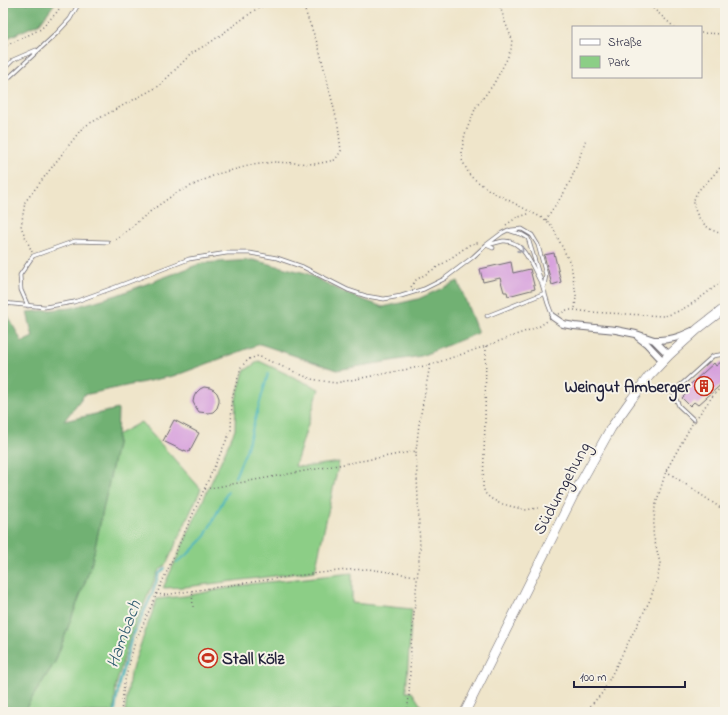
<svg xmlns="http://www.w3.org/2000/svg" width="728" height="715" viewBox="0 0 728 715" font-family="'Indie Flower',sans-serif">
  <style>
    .green { fill: #8cce86; stroke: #577860 }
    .forest { fill: #71b173; stroke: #4a6a57 }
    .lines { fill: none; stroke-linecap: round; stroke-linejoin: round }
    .stream { stroke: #43b3bd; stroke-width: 2 }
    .building { fill: #d7a0dd }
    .service-casing { stroke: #6a666d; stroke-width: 4.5 }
    .minor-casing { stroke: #6a666d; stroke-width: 8 }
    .secondary-casing { stroke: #6a666d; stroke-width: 10 }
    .path { stroke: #6a666d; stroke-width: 1.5; stroke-dasharray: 1 3; stroke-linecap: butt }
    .service { stroke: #fff; stroke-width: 3 }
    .minor { stroke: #fff; stroke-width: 6 }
    .secondary { stroke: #fff; stroke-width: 9 }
    .oneway { stroke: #9c9ca7 }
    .labels { text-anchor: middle; stroke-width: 4; stroke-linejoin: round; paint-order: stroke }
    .poi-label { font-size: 17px; font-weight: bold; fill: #22223b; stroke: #f7f3e8; text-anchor: end }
    .street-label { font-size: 17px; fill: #22223b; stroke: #f7f3e8 }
    .water-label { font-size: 18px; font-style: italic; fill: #2f5c6f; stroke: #f7f3e8 }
  </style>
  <rect width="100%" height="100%" fill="#f7f3e8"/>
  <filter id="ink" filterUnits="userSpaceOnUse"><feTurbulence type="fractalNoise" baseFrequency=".025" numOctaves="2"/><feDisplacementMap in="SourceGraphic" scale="8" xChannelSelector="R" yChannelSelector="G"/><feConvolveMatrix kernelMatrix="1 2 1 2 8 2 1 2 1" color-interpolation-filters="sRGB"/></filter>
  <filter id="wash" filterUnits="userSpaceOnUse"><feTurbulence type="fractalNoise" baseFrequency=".012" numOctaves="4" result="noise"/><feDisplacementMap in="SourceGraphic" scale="16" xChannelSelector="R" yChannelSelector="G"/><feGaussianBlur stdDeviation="0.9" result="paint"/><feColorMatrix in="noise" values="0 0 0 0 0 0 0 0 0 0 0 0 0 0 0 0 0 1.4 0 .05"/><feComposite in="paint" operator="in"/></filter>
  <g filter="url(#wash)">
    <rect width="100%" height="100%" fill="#efe5ca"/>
    <path class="green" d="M 259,361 L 319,389 L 295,466 L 304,467 L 339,462 L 315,571 L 185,587 L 163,588 L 235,430 L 236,399 L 244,371 Z
      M 141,422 L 201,489 L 167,563 L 158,572 L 129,639 L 116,685 L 114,712 L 23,712 L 55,662 L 91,566 L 117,444 L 117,435 Z
      M 352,573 L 352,603 L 412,609 L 406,692 L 412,692 L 425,712 L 125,712 L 130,674 L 157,599 L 185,596 L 250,584 Z"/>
    <path class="forest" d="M 3,3 L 55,3 L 40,23 L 3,40 Z
      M 253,260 L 306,273 L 347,294 L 383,307 L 418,299 L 458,281 L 478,333 L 421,356 L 337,370 L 260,344 L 177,375 L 84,395 L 64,421 L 118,409 L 117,444 L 91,566 L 55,662 L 23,712 L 3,712 L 3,315 L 8,316 L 22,342 L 33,337 L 27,312 L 71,308 L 117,295 L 202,263 Z"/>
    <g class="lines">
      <path class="stream" d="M 235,477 L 246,451 L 268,374
        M 177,562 L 188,554 L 204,538 L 228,491
        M 115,712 L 119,684 L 131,640 L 152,594 L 159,574 L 165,568"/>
    </g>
    <g id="blocks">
      <path class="building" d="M 554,253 L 561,282 L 552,285 L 544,255 Z
        M 511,262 L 513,273 L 530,269 L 535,289 L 508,296 L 507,292 L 504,292 L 500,278 L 483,282 L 480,269 Z
        M 721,362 L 725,366 L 725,381 L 698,405 L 694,402 L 690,406 L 682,398 L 686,394 L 683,391 L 714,363 L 716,366 Z
        M 204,387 L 210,388 L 214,390 L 217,393 L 219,398 L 219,402 L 217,408 L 213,412 L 208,413 L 199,412 L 195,406 L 193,402 L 194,397 L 196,393 L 200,389 Z
        M 174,420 L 199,433 L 189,452 L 184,450 L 184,451 L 163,441 Z"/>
    </g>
  </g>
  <g filter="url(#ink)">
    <use href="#blocks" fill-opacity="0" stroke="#6a666d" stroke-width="1"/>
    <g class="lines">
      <g class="service-casing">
        <path id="service" d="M 301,3 L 302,4
          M 3,70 L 13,60 L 36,50
          M 3,83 L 56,34 L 70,19 L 79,3
          M 511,230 L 522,229 L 532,235 L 538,245 L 546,275 L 544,286
          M 486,245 L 493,248
          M 487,245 C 492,244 498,242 503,241 C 523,239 532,266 540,281
          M 3,303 L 45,307 L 74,302 L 113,288 L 189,259 L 227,253 L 250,253 L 277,258 L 303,267 L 348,290 L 366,296 L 384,299 L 401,296 L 424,289 L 444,279 L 473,257 L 486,245 L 502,233 L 508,230 L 523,235 L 528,238 L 548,304 L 553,317
          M 28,306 L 21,290 L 20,275 L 33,256 L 75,241 L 108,242
          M 487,316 L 545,293
          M 694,420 L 679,406 L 673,392 L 713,356 L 725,354"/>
      </g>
      <g class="minor-casing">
        <path id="minor" d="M 553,317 L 563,324 L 574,326 L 616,330 L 636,334 L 654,340 L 669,355
          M 638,337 L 646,343 L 663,361
          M 654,340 C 671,340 677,338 692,331"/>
      </g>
      <g class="secondary-casing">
        <path id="secondary" d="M 465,712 L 573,496 L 611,428 L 631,400 L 649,376 L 669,355 L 699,328 L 725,308"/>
      </g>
      <path class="path" d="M 499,3 L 505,22 L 512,39 L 511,49 L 507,59 L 493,85 L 476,107 L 465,134 L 462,149 L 462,160 L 470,176 L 489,190 L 546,220 L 552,226 L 571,265 L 576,295 L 575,309
        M 647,3 L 674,27
        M 701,33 L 725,34
        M 3,47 L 41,29 L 58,11 L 61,3
        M 725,162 C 720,168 715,173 710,179 C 698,190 688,198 698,216 C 705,228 713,231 725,235
        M 546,220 C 551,210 559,201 565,191 C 574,175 580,156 586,139
        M 506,225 L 516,218 L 531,213
        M 112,241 L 117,239 L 152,210 L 176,193 L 217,174 L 252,165 L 274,162 L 316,164 L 335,160 L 341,151 L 338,125 L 319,48 L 304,8
        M 32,252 L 21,227 L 25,202 L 83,127 L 159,86 L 192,53 L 211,42 L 255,10 L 269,3
        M 411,287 L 416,280 L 444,263 L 469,245 L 477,243 L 480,244
        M 559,314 L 567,310 L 575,310 L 589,312 L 664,316 C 687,311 706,293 725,279
        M 486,346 L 485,422 L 483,487 L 485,493 L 490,498 L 499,503 L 525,510 L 538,508
        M 698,416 L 715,393 L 725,384
        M 666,471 L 725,511
        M 205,489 L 416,451
        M 192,590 L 193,608
        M 156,594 L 164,595 L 293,576 L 347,570 L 368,569 L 416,576
        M 121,712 L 124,684 L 135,642 L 231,430 L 232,399 L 241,367 L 249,359 L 258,356 L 311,379 L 335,383 L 430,365 L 486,346 L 540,326 L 547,321
        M 407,712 L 409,697 L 411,646 L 420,548 L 416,451 L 419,424 L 430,365
        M 585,712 L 603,692 L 610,678 L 650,600 L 658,576 L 660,563 L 653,534 L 655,507 L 666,471 L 692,424"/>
      <use href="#service" class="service"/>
      <use href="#minor" class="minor"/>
      <use href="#secondary" class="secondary"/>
    </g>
    <defs><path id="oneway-chevron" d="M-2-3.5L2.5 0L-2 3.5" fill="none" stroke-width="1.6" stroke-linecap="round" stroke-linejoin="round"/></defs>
    <use class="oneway" href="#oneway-chevron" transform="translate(521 250) rotate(48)"/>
  </g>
  <defs>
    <g id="building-ring" transform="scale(1)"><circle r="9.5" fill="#f7f3e8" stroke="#c8321e" stroke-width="1.5"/><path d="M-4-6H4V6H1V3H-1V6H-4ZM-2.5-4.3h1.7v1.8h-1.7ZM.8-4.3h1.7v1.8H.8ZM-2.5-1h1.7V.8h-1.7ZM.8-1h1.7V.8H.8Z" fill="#c8321e"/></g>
    <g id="stadium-ring" transform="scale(1)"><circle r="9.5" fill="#f7f3e8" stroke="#c8321e" stroke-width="1.5"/><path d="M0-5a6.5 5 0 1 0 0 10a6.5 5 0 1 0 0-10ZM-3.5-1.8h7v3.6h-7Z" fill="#c8321e"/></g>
  </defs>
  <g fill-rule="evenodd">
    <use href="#building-ring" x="704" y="386"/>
    <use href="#stadium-ring" x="208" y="658"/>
  </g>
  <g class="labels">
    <g class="poi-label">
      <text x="690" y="392">Weingut Amberger</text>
      <text x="222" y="664" text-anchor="start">Stall Kölz</text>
    </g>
    <g class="street-label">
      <text transform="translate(561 488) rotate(-62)" y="6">Südumgehung</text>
    </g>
    <g class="water-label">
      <text transform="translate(123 634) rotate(-70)" y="6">Hambach</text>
    </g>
  </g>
  <rect width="728" height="715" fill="none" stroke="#f7f3e8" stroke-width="16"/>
  <rect x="572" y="26" width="130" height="52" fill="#f7f3e8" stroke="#a29fa3"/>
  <rect x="580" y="39" width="20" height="6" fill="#ffffff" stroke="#a29fa3"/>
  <text x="608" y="46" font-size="12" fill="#22223b">Straße</text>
  <rect x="580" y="56" width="20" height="12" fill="#8cce86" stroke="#a29fa3"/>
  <text x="608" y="66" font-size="12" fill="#22223b">Park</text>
  <path d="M574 681v6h111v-6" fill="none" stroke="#22223b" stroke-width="2"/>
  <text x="580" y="681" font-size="12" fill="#22223b" stroke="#f7f3e8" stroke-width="3" paint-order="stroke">100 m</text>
</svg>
